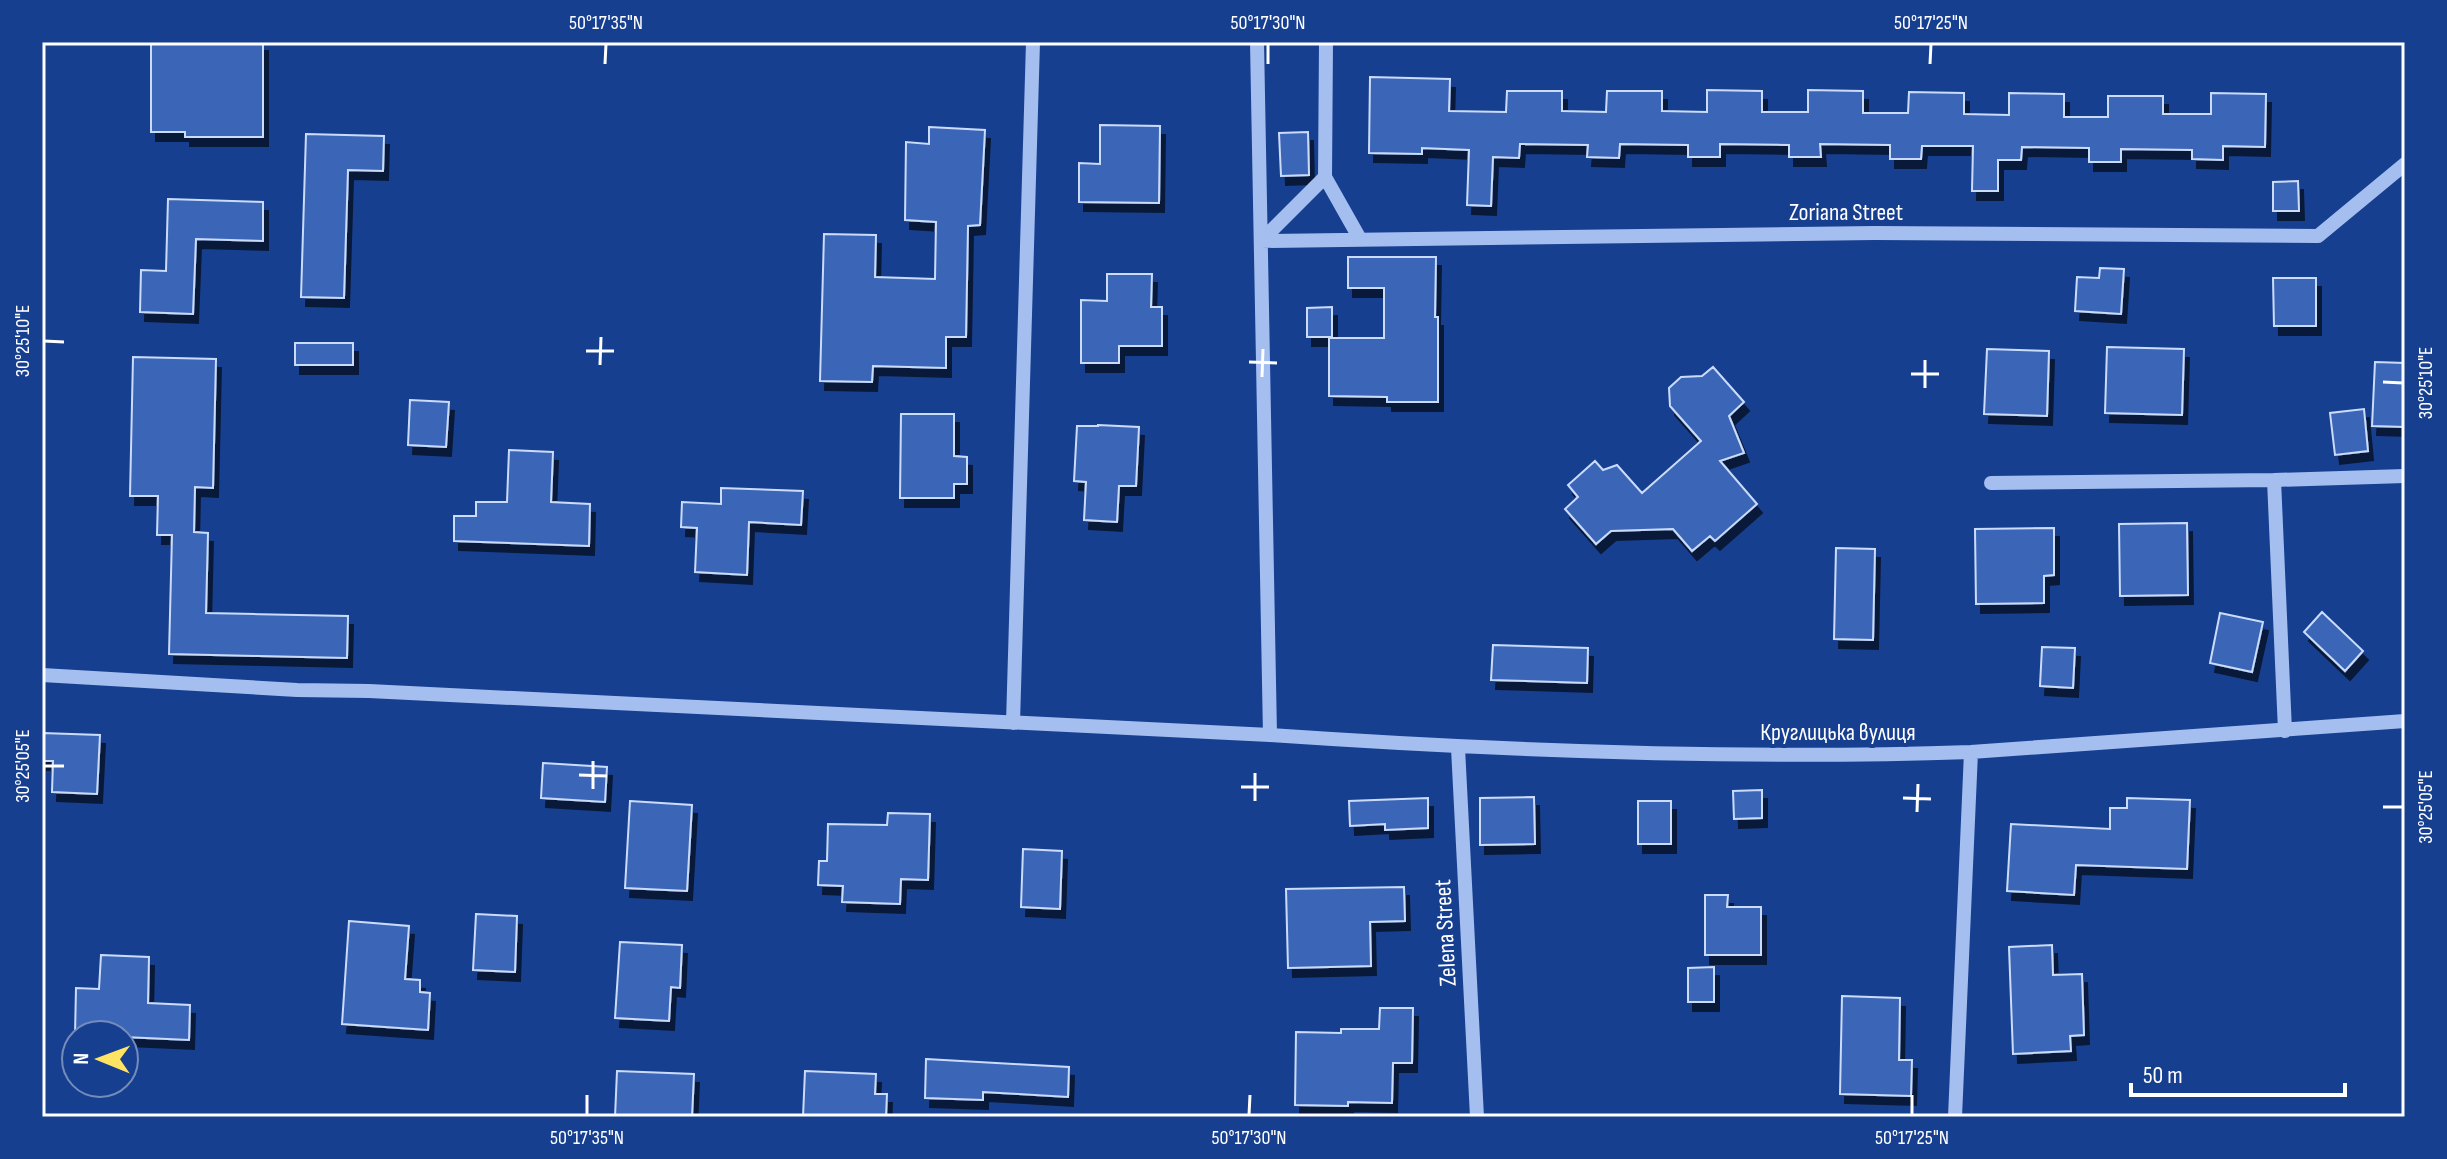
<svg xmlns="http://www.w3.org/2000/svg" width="2447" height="1159" viewBox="0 0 2447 1159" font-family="'Sofia Sans Condensed',sans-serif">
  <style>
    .building { fill: #3b65b7; stroke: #cbdcfb; stroke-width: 2; filter: url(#shadow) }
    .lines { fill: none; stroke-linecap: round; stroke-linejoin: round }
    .minor { stroke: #a5bef0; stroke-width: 14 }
    .ticks { fill: none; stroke: #fff; stroke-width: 3 }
    .labels { text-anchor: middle; stroke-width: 8; stroke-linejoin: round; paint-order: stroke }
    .street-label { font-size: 24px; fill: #fff; stroke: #173f90 }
    .neatline { fill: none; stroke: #fff; stroke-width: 3 }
    .ticks-label { font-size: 20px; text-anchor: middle; fill: #fff }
  </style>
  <defs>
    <filter id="shadow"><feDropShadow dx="5" dy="9" stdDeviation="0" flood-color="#0009"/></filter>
  </defs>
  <rect width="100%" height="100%" fill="#173f90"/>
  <path class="building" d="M 151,42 L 263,42 L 263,137 L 185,137 L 185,132 L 151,132 Z
    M 1370,77 L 1450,79 L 1449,111 L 1506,112 L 1507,91 L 1562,91 L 1562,111 L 1606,112 L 1607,91 L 1662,91 L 1662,111 L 1707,112 L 1707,90 L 1762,91 L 1762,112 L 1808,112 L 1808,90 L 1863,91 L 1863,113 L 1908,113 L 1909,92 L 1964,93 L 1964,114 L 2009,115 L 2009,93 L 2064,94 L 2064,117 L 2108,117 L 2108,96 L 2163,96 L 2163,114 L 2211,114 L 2211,93 L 2266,94 L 2265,147 L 2223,146 L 2223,160 L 2192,159 L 2192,150 L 2121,149 L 2121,162 L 2089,162 L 2089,148 L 2022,147 L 2021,160 L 1998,160 L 1998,191 L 1972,191 L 1973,146 L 1922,146 L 1921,159 L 1890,159 L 1890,145 L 1820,144 L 1821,157 L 1789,157 L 1789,145 L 1720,144 L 1720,157 L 1688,157 L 1688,145 L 1620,144 L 1619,158 L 1587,157 L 1588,145 L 1520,144 L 1519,158 L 1493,157 L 1491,206 L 1467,205 L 1469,150 L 1422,148 L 1422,154 L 1369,153 Z
    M 1100,125 L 1160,126 L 1159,203 L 1079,202 L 1079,163 L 1100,164 Z
    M 929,127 L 985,130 L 980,225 L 968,226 L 966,337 L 946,337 L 946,368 L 873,366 L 872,382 L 820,381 L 824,234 L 876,235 L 875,277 L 935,279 L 936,222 L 905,220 L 906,142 L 929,144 Z
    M 1308,132 L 1309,175 L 1281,176 L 1279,133 Z
    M 306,134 L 384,136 L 383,171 L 348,170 L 344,298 L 301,297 Z
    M 2298,181 L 2299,211 L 2273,211 L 2273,182 Z
    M 168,199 L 263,202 L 263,241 L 196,239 L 193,314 L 140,312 L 141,270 L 166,271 Z
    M 1348,257 L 1436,257 L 1435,317 L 1438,317 L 1438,402 L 1387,402 L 1387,397 L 1329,396 L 1329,338 L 1384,338 L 1384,288 L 1348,288 Z
    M 2100,268 L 2124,269 L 2121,314 L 2075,311 L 2077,277 L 2099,278 Z
    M 1107,274 L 1152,274 L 1151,307 L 1162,307 L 1162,346 L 1119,346 L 1119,363 L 1081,363 L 1081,300 L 1107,301 Z
    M 2273,278 L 2316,278 L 2316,326 L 2274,326 Z
    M 1332,307 L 1332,337 L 1307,337 L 1307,308 Z
    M 295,343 L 353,343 L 353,365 L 295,365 Z
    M 2107,347 L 2184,349 L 2182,415 L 2105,413 Z
    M 1987,349 L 2049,351 L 2047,416 L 1984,414 Z
    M 133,357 L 216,359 L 213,488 L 195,487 L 194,532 L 208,533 L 206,613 L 348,616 L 347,658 L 169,654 L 172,535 L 157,535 L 158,496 L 130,496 Z
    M 2375,362 L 2405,363 L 2405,427 L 2372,426 Z
    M 1713,367 L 1744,402 L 1729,416 L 1744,453 L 1720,461 L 1757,504 L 1715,541 L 1710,536 L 1692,551 L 1673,529 L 1611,531 L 1596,544 L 1565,509 L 1578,497 L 1568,485 L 1595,461 L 1603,470 L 1617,465 L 1642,493 L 1701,441 L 1670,406 L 1669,388 L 1681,377 L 1702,376 Z
    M 410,400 L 449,402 L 446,447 L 408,445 Z
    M 2364,409 L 2368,451 L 2335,455 L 2330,413 Z
    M 901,414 L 954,414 L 954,456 L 967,457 L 967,484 L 954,484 L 954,498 L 900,498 Z
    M 1098,425 L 1139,427 L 1136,486 L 1119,486 L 1117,522 L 1084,520 L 1086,482 L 1074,481 L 1077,426 L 1098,426 Z
    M 509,450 L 553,452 L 551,502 L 590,504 L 589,546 L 454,541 L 454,516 L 476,516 L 476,502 L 507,502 Z
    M 721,488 L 803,491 L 801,525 L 749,522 L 747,575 L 695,572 L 697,528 L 681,527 L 682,502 L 721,504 Z
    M 2187,523 L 2188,595 L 2120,596 L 2119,524 Z
    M 2054,528 L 2054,575 L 2044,576 L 2044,603 L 1976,604 L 1975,529 Z
    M 1836,548 L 1875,549 L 1873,640 L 1834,639 Z
    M 2322,612 L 2363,651 L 2345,671 L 2304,632 Z
    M 2220,613 L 2263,622 L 2252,672 L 2210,663 Z
    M 1493,645 L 1588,648 L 1587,683 L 1491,680 Z
    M 2042,647 L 2075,648 L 2073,688 L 2040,686 Z
    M 42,733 L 100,735 L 97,794 L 52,792 L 53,761 L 42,761 Z
    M 543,763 L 607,767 L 605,802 L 541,798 Z
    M 1762,790 L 1762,818 L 1734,819 L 1733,791 Z
    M 1534,797 L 1535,844 L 1480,845 L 1480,798 Z
    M 1428,798 L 1428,828 L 1385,830 L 1385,824 L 1350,826 L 1349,801 Z
    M 2127,798 L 2190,800 L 2187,869 L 2076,865 L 2074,895 L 2007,891 L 2011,824 L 2110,829 L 2110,808 L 2127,808 Z
    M 630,801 L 692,805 L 687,891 L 625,888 Z
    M 1638,801 L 1671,801 L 1671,844 L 1638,844 Z
    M 888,813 L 930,814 L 928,880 L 901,879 L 900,904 L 842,902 L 843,886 L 818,885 L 819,861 L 827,861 L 828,824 L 887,825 Z
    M 1023,849 L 1062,851 L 1060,909 L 1021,907 Z
    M 1404,887 L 1405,921 L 1370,922 L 1371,966 L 1288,968 L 1286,889 Z
    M 1705,895 L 1728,895 L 1727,907 L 1761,907 L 1761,955 L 1705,955 Z
    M 476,914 L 517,916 L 515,972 L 473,970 Z
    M 349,921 L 409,926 L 405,979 L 420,980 L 420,992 L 430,993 L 428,1030 L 342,1024 Z
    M 620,942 L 682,945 L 680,988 L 671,987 L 669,1021 L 615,1018 Z
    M 2052,945 L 2053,975 L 2082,974 L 2084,1035 L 2070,1036 L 2071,1051 L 2013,1054 L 2009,947 Z
    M 101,955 L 149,957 L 148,1003 L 190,1005 L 189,1040 L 124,1037 L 124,1035 L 75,1035 L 76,988 L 99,989 Z
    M 1714,967 L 1714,1002 L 1688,1002 L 1688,968 Z
    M 1842,996 L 1900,998 L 1899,1060 L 1912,1060 L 1911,1096 L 1840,1094 Z
    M 1380,1008 L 1413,1008 L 1412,1063 L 1393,1063 L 1392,1103 L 1348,1102 L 1348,1106 L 1295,1105 L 1296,1032 L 1341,1033 L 1341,1029 L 1379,1029 Z
    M 926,1059 L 1069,1067 L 1068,1097 L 983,1092 L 983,1100 L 925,1098 Z
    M 617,1071 L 694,1074 L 692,1117 L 615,1117 Z
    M 805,1071 L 876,1074 L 875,1094 L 887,1094 L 886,1117 L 803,1117 Z"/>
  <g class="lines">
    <path class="minor" d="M 1325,177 L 1326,42
      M 1261,241 L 1875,233 L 2318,236 L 2405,164
      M 1261,241 L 1325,177 L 1360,239
      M 2274,480 L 2285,731
      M 1991,483 L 2274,480 L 2405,476
      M 42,675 L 297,690 L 369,691 L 1270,735 L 1257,42
      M 1013,723 L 1033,42
      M 1270,735 C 1503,751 1737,760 1971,752 L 2405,721
      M 1458,748 L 1477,1117
      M 1955,1117 L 1971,752"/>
  </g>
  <path class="ticks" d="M 605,64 L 606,44M 1268,64 L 1268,44M 1930,64 L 1931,44M 44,341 L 64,342M 586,351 L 614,351M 1249,362 L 1277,363M 600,365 L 601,337M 1911,374 L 1939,374M 1262,377 L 1263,349M 2383,382 L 2403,383M 1925,388 L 1925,360M 44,766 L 64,766M 579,775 L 607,776M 1241,787 L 1269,787M 593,789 L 593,761M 1903,798 L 1931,799M 1255,801 L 1255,773M 2383,807 L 2403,807M 1917,812 L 1918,784M 587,1115 L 587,1095M 1249,1115 L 1250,1095M 1912,1115 L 1912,1095"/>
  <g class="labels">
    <g class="street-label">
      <text x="1846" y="220">Zoriana Street</text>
      <text x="1838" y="740">Круглицька вулиця</text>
      <text transform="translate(1445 933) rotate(-93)" y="8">Zelena Street</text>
    </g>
  </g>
  <rect width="2447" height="1159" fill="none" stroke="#173f90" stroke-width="88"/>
  <g transform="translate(100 1059) rotate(271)"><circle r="38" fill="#173f90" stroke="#748cbc" stroke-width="2"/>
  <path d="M0-6L14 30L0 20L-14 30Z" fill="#ffe363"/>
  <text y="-12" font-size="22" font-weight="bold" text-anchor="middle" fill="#ffffff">N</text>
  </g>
  <path d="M2131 1083v12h214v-12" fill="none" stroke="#ffffff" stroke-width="4"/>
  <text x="2143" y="1083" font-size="24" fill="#ffffff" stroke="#173f90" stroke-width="6" paint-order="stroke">50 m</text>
  <rect x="44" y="44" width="2359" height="1071" class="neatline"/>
  <g class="ticks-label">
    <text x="606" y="29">50°17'35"N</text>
    <text x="1268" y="29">50°17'30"N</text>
    <text x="1931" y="29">50°17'25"N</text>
    <text transform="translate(22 341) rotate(-90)" y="7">30°25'10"E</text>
    <text transform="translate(2425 383) rotate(-90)" y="7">30°25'10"E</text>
    <text transform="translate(22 766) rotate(-90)" y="7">30°25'05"E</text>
    <text transform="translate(2425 807) rotate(-90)" y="7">30°25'05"E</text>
    <text x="587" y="1144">50°17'35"N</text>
    <text x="1249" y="1144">50°17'30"N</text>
    <text x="1912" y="1144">50°17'25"N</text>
  </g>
</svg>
